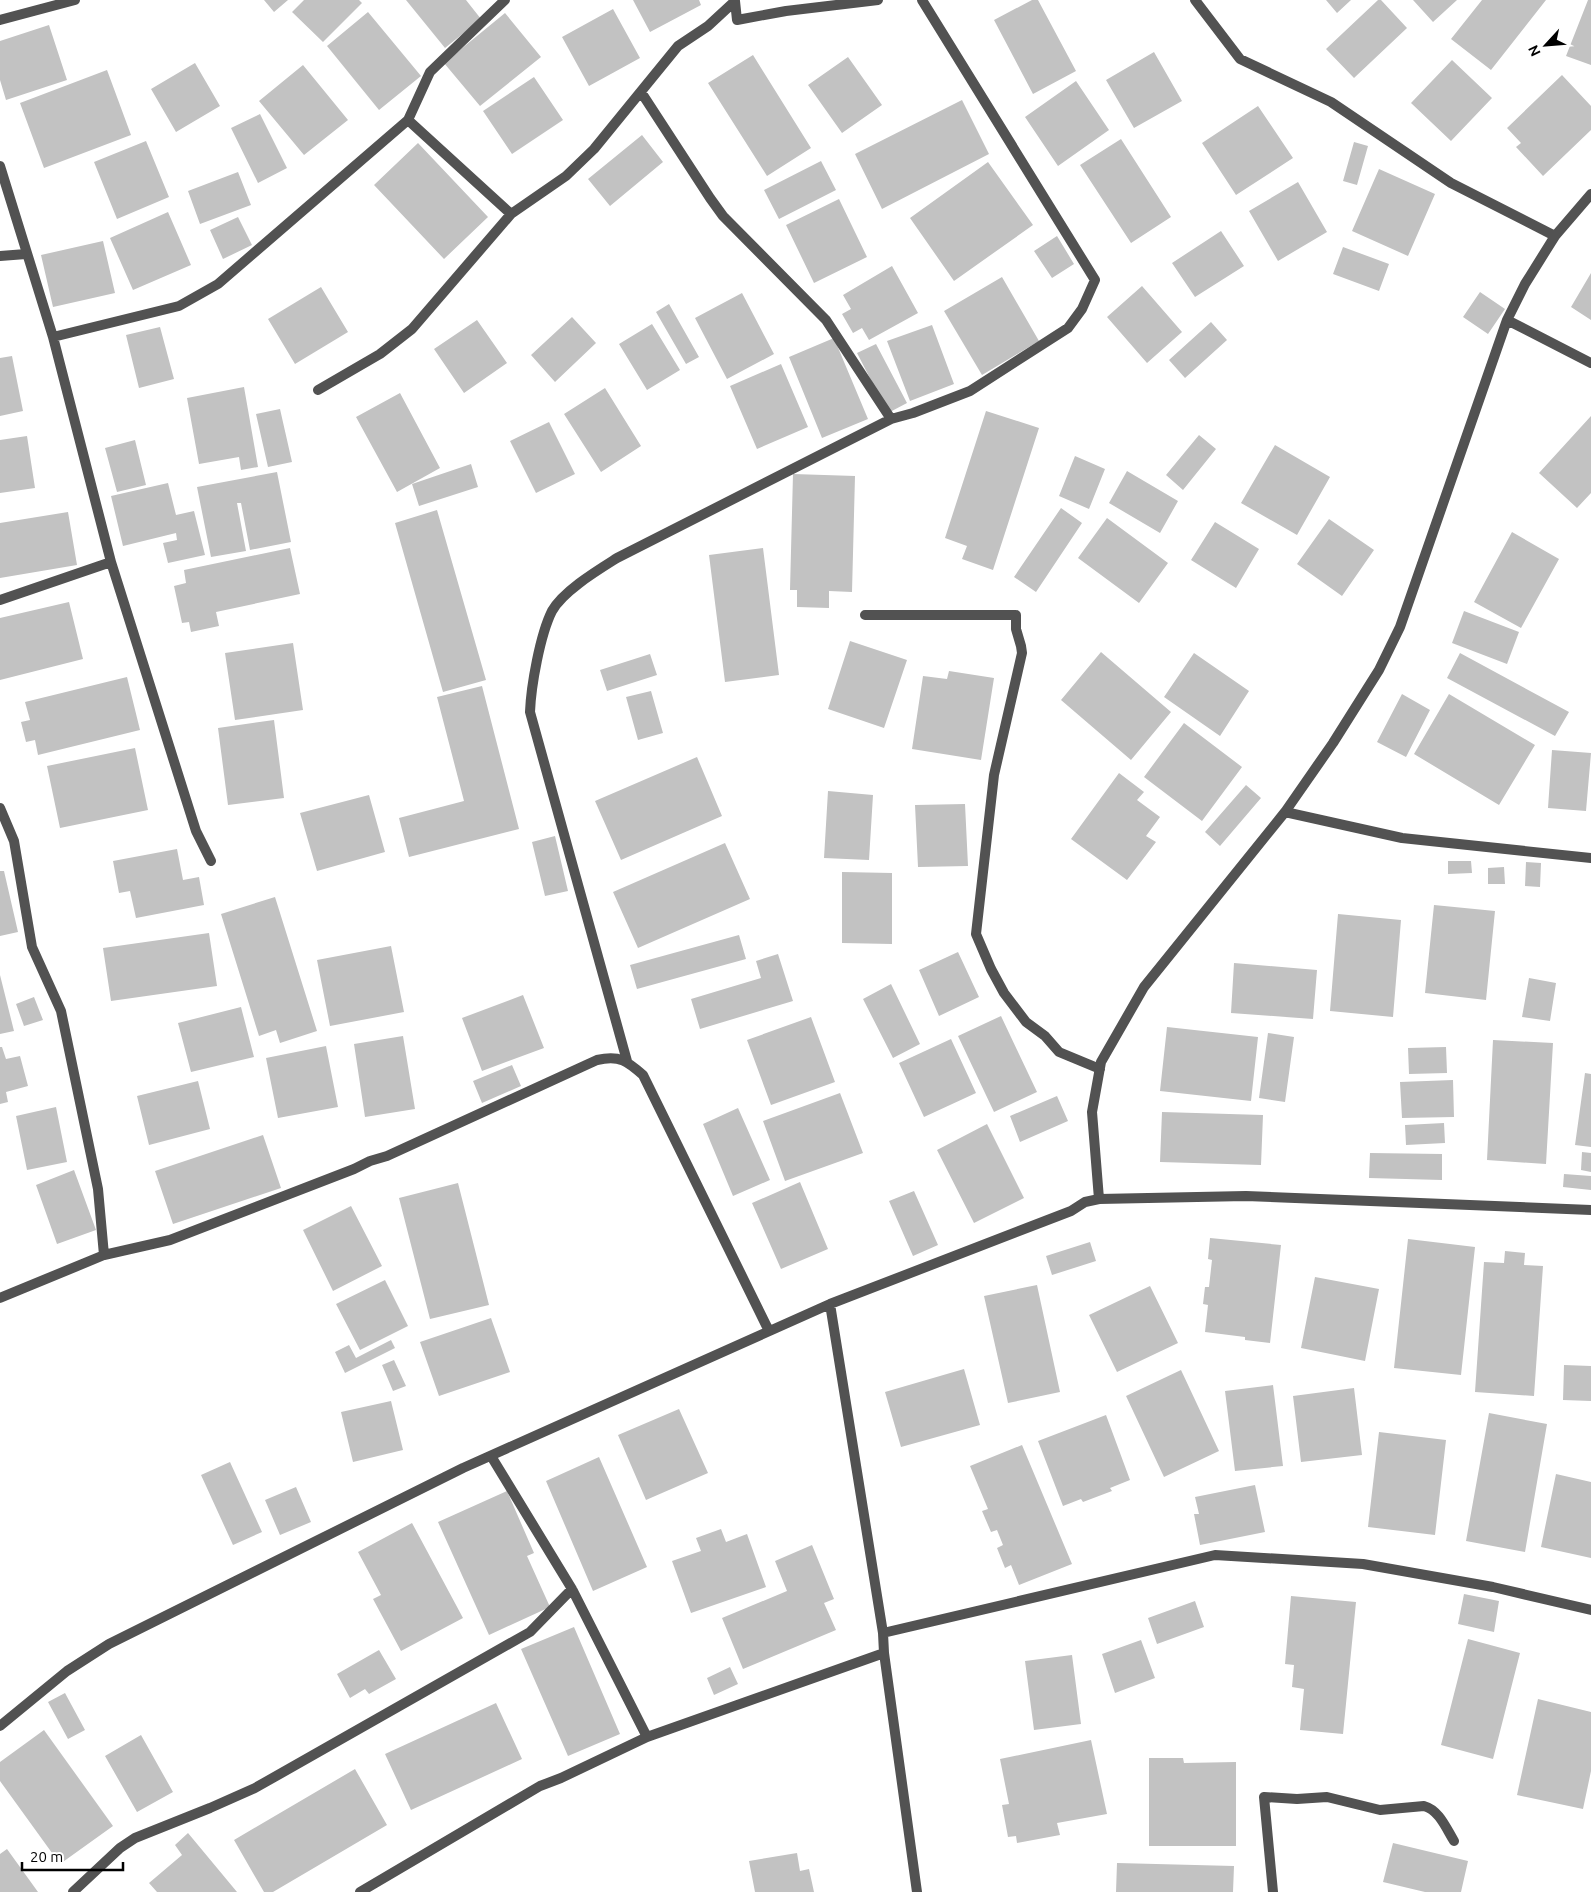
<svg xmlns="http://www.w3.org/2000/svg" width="1591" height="1892" viewBox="0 0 1591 1892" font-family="Ubuntu,sans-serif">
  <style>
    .building { fill: #c2c2c2 }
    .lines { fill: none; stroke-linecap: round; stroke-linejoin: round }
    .street { stroke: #525252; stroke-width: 10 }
  </style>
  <rect width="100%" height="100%" fill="#fff"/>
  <path class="building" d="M 264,0 L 288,0 L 274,12 Z
    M 304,0 L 359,0 L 362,3 L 323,42 L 292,12 Z
    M 406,0 L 466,0 L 481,19 L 445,48 Z
    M 633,0 L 699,0 L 701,5 L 650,32 Z
    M 1032,0 L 1038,0 L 1076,71 L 1033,94 L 994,20 Z
    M 1326,0 L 1351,0 L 1337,13 Z
    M 1378,0 L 1381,0 L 1407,28 L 1354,78 L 1326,49 Z
    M 1413,0 L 1457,0 L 1433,22 Z
    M 1482,0 L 1546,0 L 1491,70 L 1451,39 Z
    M 1588,0 L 1591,0 L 1591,65 L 1566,56 Z
    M 613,9 L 640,58 L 589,86 L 562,37 Z
    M 368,12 L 421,76 L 379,110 L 327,46 Z
    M 505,13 L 541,57 L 480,106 L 444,63 Z
    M 49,25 L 67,80 L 6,100 L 0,80 L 0,41 Z
    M 1154,52 L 1182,101 L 1134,128 L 1106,80 Z
    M 753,55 L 811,148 L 767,176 L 708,83 Z
    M 848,57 L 882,105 L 842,133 L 808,85 Z
    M 1452,60 L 1492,98 L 1451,141 L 1411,103 Z
    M 195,63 L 220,106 L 176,132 L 151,89 Z
    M 303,65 L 348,120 L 304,155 L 259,101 Z
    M 107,70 L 131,135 L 44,168 L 20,103 Z
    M 1562,75 L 1591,106 L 1591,130 L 1543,176 L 1516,147 L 1521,143 L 1507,128 Z
    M 534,77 L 563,120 L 512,154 L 483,111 Z
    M 1076,81 L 1109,130 L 1058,166 L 1025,117 Z
    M 962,100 L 989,154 L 882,209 L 855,154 Z
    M 1258,106 L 1293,158 L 1236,195 L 1202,143 Z
    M 260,114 L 287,168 L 258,183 L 231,128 Z
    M 642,135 L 663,162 L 610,206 L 588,179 Z
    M 1121,139 L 1171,217 L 1131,243 L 1080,165 Z
    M 146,141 L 169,197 L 117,219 L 94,162 Z
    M 1354,142 L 1368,146 L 1357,185 L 1343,181 Z
    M 418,143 L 488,217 L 444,259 L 374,185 Z
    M 821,161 L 836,190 L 779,219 L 764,190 Z
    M 988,162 L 1033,225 L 954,281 L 910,218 Z
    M 1379,169 L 1435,194 L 1408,256 L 1352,231 Z
    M 238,172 L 251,205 L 200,224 L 188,191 Z
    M 1298,182 L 1327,232 L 1278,261 L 1249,211 Z
    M 839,199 L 867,257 L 814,283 L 786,225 Z
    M 168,212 L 191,265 L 133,290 L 110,238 Z
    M 238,217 L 252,245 L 223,259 L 210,230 Z
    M 1221,231 L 1244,266 L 1195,297 L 1172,263 Z
    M 1057,236 L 1074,264 L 1052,278 L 1034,251 Z
    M 103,241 L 115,293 L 53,307 L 41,255 Z
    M 1343,247 L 1389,264 L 1379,291 L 1333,274 Z
    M 892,266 L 918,313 L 869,340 L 862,328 L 853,333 L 842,314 L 851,309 L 843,295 Z
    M 1591,273 L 1591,320 L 1571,307 Z
    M 1002,277 L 1039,341 L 982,375 L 944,311 Z
    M 1142,286 L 1182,332 L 1147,363 L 1107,317 Z
    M 321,287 L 348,332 L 295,364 L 268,319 Z
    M 1480,292 L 1505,309 L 1488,334 L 1463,317 Z
    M 742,293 L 774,354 L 727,379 L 695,318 Z
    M 669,304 L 699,357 L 686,364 L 656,312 Z
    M 572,317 L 596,343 L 555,382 L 531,355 Z
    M 477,320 L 507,363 L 464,393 L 434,349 Z
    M 1211,322 L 1227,340 L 1185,378 L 1169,360 Z
    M 652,324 L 680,370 L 647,390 L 619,344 Z
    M 932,325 L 954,384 L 910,401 L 887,341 Z
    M 160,327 L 174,379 L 139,388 L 126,335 Z
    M 834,338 L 868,419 L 822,438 L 789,357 Z
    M 876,344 L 907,403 L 888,413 L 857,353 Z
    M 12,356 L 23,411 L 0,416 L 0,358 Z
    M 781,364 L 808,427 L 757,449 L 730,386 Z
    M 244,387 L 258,467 L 241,470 L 239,457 L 199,464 L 187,398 Z
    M 605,388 L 641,446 L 601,472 L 564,414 Z
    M 400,393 L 440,468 L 397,492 L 356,417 Z
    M 280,409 L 292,462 L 268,467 L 256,414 Z
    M 986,411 L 1039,428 L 993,570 L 962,559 L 967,546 L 945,538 Z
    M 1591,416 L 1591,493 L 1577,508 L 1539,473 Z
    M 549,422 L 575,474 L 536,493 L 510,441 Z
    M 1199,435 L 1216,449 L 1183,490 L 1166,475 Z
    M 27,436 L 35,488 L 0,493 L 0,440 Z
    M 135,440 L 146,485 L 117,492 L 105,448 Z
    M 1275,445 L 1330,477 L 1297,535 L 1241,503 Z
    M 1075,456 L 1105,469 L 1089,509 L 1059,496 Z
    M 471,464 L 478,487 L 419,506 L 412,484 Z
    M 1127,471 L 1178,501 L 1160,533 L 1109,503 Z
    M 277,472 L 291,542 L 250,550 L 241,503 L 237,503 L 246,551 L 211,557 L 197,487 Z
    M 793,474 L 855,476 L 852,592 L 829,591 L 829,608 L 797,607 L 797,590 L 790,590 Z
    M 168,483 L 176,515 L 194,511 L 205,555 L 168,563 L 163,543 L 177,540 L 176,533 L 123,546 L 111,496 Z
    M 1061,508 L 1082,523 L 1036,592 L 1014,577 Z
    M 437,510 L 486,680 L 443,692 L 395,523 Z
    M 68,512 L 77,565 L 0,578 L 0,523 Z
    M 1107,518 L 1168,563 L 1139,603 L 1078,558 Z
    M 1329,519 L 1374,550 L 1342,596 L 1297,564 Z
    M 1215,522 L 1259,549 L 1236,588 L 1191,560 Z
    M 1512,532 L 1559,559 L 1521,628 L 1474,602 Z
    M 290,548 L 300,594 L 216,612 L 219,626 L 191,632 L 189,622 L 182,623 L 174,586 L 186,583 L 184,570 Z
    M 763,548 L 779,675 L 725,682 L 709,555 Z
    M 69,602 L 83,659 L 0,680 L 0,618 Z
    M 1464,611 L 1519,632 L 1507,664 L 1452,643 Z
    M 850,641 L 907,660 L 884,728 L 828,709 Z
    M 293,643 L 303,710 L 235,720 L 225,653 Z
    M 1101,652 L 1171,712 L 1131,760 L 1061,700 Z
    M 1194,653 L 1249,691 L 1220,736 L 1164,697 Z
    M 1460,653 L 1569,712 L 1555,736 L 1447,678 Z
    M 650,654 L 657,675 L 607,691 L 600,670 Z
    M 949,671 L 994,678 L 981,760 L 912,749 L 923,676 L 947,679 Z
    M 127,677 L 140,730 L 38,755 L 35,740 L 26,742 L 21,722 L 30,720 L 25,702 Z
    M 482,686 L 519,829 L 409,857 L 399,818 L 464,801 L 437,697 Z
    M 651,691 L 663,733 L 638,740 L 626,697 Z
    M 1402,694 L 1430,710 L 1406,757 L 1377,742 Z
    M 1449,694 L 1535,745 L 1499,805 L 1414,754 Z
    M 274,720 L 284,798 L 228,805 L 218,728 Z
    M 1184,723 L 1242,767 L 1202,821 L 1144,777 Z
    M 135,748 L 148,810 L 60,828 L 47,766 Z
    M 1552,750 L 1591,753 L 1586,811 L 1548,808 Z
    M 697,757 L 722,816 L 621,860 L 595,801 Z
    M 1119,773 L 1144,792 L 1137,800 L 1160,817 L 1146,836 L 1156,842 L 1127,880 L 1071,839 Z
    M 1246,785 L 1261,798 L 1220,846 L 1205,832 Z
    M 828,791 L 873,795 L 869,860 L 824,858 Z
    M 369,795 L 385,852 L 317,871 L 300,813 Z
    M 965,804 L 968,866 L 918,867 L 915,805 Z
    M 555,836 L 568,891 L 545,896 L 532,842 Z
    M 725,843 L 750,899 L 638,948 L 613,892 Z
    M 177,849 L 183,880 L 199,877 L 204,905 L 136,918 L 130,891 L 119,893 L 113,861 Z
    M 1448,861 L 1471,861 L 1472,873 L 1448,874 Z
    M 1526,862 L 1541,863 L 1540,887 L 1525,886 Z
    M 1504,867 L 1505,884 L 1488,884 L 1488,868 Z
    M 0,871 L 4,871 L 18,932 L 0,936 Z
    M 842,872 L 892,873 L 892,944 L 842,943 Z
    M 275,897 L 317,1031 L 280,1043 L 276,1030 L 259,1036 L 221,914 Z
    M 1434,905 L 1495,911 L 1486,1000 L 1425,993 Z
    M 1338,914 L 1401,920 L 1393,1017 L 1330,1011 Z
    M 209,933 L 217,986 L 111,1001 L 103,948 Z
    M 739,935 L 746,959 L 637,989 L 630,965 Z
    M 391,946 L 404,1012 L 330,1026 L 317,960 Z
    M 958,952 L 979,997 L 939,1016 L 919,970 Z
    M 778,954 L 793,1001 L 700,1029 L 691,999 L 761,978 L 756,961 Z
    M 1234,963 L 1317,970 L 1313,1019 L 1231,1013 Z
    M 0,975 L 14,1031 L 0,1034 Z
    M 1529,978 L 1556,983 L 1550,1021 L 1522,1017 Z
    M 891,984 L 920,1044 L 893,1058 L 863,999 Z
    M 523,995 L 544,1048 L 482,1071 L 462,1018 Z
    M 34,997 L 43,1020 L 24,1026 L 16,1004 Z
    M 241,1007 L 254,1057 L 191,1072 L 178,1023 Z
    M 1001,1016 L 1037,1092 L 994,1112 L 958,1036 Z
    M 811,1017 L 835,1082 L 771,1105 L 747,1040 Z
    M 1167,1027 L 1258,1037 L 1251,1101 L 1160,1091 Z
    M 1268,1033 L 1294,1037 L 1285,1102 L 1259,1098 Z
    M 403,1036 L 415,1109 L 365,1117 L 354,1044 Z
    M 951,1039 L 976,1093 L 924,1117 L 899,1063 Z
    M 1493,1040 L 1553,1043 L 1546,1164 L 1487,1160 Z
    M 326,1046 L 338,1107 L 278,1118 L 266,1058 Z
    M 0,1047 L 2,1047 L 6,1059 L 20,1056 L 28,1086 L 6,1092 L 8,1102 L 0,1104 Z
    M 1446,1047 L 1447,1073 L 1409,1074 L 1408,1048 Z
    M 512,1065 L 521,1086 L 482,1103 L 473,1081 Z
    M 1585,1073 L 1591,1074 L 1591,1147 L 1575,1145 Z
    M 1453,1080 L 1454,1117 L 1402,1118 L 1400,1082 Z
    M 198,1081 L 210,1129 L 149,1145 L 137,1096 Z
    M 840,1093 L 863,1153 L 785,1181 L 763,1121 Z
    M 1057,1096 L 1068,1121 L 1020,1142 L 1010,1116 Z
    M 56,1107 L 67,1162 L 27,1170 L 16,1116 Z
    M 738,1108 L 770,1180 L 733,1196 L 703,1124 Z
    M 1162,1112 L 1263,1115 L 1261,1165 L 1160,1162 Z
    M 1444,1123 L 1445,1143 L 1406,1145 L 1405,1125 Z
    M 987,1124 L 1024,1198 L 974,1223 L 937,1150 Z
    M 263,1135 L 281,1188 L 173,1224 L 155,1171 Z
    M 1582,1152 L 1591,1153 L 1591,1172 L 1581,1170 Z
    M 1370,1153 L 1442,1154 L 1442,1180 L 1369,1178 Z
    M 74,1170 L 96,1230 L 57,1244 L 36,1185 Z
    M 1564,1174 L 1591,1176 L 1591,1190 L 1563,1187 Z
    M 800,1182 L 828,1249 L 781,1269 L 752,1203 Z
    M 458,1183 L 489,1305 L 430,1319 L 399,1198 Z
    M 914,1191 L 938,1245 L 913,1256 L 889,1201 Z
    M 351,1206 L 382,1266 L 333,1291 L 303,1230 Z
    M 1210,1238 L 1281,1245 L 1270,1343 L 1245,1340 L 1245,1337 L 1205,1332 L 1208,1305 L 1203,1304 L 1205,1287 L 1209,1287 L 1212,1260 L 1208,1259 Z
    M 1408,1239 L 1475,1247 L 1461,1375 L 1394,1368 Z
    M 1090,1242 L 1096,1261 L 1052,1275 L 1046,1256 Z
    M 1505,1251 L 1525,1253 L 1524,1265 L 1543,1266 L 1534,1396 L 1475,1392 L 1484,1262 L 1504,1263 Z
    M 1315,1277 L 1379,1289 L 1365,1361 L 1301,1348 Z
    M 385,1280 L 408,1326 L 360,1350 L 336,1304 Z
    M 1037,1285 L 1060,1392 L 1008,1403 L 984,1296 Z
    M 1150,1286 L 1178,1343 L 1117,1372 L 1089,1315 Z
    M 491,1318 L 510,1372 L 439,1396 L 420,1342 Z
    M 391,1340 L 395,1348 L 345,1373 L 335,1352 L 349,1345 L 356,1358 Z
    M 394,1360 L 406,1386 L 393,1391 L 382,1365 Z
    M 1564,1365 L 1591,1366 L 1591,1401 L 1563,1400 Z
    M 964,1369 L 980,1425 L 901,1447 L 885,1392 Z
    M 1181,1370 L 1219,1451 L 1164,1477 L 1126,1396 Z
    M 1273,1385 L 1283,1466 L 1235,1471 L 1225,1391 Z
    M 1354,1388 L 1362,1455 L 1301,1462 L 1293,1396 Z
    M 391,1401 L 403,1450 L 353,1462 L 341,1412 Z
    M 679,1409 L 708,1473 L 646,1500 L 618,1435 Z
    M 1489,1413 L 1547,1424 L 1525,1552 L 1466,1541 Z
    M 1106,1415 L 1130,1480 L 1110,1488 L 1112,1491 L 1083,1502 L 1081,1499 L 1063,1506 L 1038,1441 Z
    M 1379,1432 L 1446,1440 L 1435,1535 L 1368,1527 Z
    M 1022,1445 L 1072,1564 L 1019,1585 L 1011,1565 L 1005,1568 L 997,1548 L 1003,1545 L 997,1530 L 991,1532 L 982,1511 L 988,1509 L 970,1466 Z
    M 599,1457 L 647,1567 L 593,1591 L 546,1481 Z
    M 230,1462 L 262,1532 L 233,1545 L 201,1475 Z
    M 1556,1474 L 1591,1482 L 1591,1558 L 1541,1547 Z
    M 1255,1485 L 1265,1532 L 1200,1545 L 1194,1514 L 1199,1514 L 1195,1497 Z
    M 296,1487 L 311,1522 L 280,1535 L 265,1500 Z
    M 507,1491 L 534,1553 L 527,1556 L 550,1607 L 489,1635 L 438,1522 Z
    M 412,1523 L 463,1618 L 401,1651 L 373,1599 L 381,1595 L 358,1552 Z
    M 721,1529 L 726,1542 L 747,1534 L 766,1587 L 691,1613 L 672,1561 L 701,1551 L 696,1538 Z
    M 812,1545 L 834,1599 L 824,1603 L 836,1630 L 743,1669 L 722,1618 L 787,1591 L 775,1561 Z
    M 1464,1594 L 1499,1601 L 1494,1632 L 1458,1624 Z
    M 1291,1596 L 1356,1602 L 1343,1734 L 1300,1730 L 1304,1689 L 1292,1687 L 1294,1665 L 1285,1664 Z
    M 1195,1601 L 1204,1627 L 1157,1644 L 1148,1618 Z
    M 574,1627 L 620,1734 L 568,1756 L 521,1649 Z
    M 1468,1639 L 1520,1653 L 1493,1759 L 1441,1745 Z
    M 1141,1640 L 1155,1678 L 1115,1693 L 1102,1654 Z
    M 379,1650 L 396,1679 L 369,1694 L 365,1689 L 350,1698 L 337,1674 Z
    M 1072,1655 L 1081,1724 L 1034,1730 L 1025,1661 Z
    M 730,1667 L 738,1684 L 714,1695 L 707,1678 Z
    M 65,1693 L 85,1730 L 68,1739 L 48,1702 Z
    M 1538,1699 L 1591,1712 L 1591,1771 L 1583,1809 L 1517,1795 Z
    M 496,1703 L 522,1759 L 411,1810 L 385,1754 Z
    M 44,1730 L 113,1826 L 60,1864 L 0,1781 L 0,1762 Z
    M 141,1735 L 173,1792 L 137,1812 L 105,1756 Z
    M 1091,1740 L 1107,1814 L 1057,1823 L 1060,1835 L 1017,1843 L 1016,1836 L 1008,1837 L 1002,1805 L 1009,1804 L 1000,1759 Z
    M 1149,1758 L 1183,1758 L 1184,1763 L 1236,1762 L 1236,1846 L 1149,1846 Z
    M 355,1769 L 387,1825 L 273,1892 L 264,1892 L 234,1840 Z
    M 188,1833 L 237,1892 L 157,1892 L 149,1883 L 182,1855 L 175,1845 Z
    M 1393,1843 L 1468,1861 L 1461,1892 L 1425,1892 L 1383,1882 Z
    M 7,1849 L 38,1892 L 0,1892 L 0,1854 Z
    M 797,1853 L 800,1871 L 809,1869 L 814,1892 L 755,1892 L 749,1861 Z
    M 1117,1863 L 1234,1866 L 1233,1892 L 1116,1892 Z"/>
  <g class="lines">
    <path class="street" d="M 1195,0 L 1240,59 L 1331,102 L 1451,183 L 1555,236
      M 0,20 L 75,0
      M 641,92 L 710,198 L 723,216 L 826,320 L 891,419
      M 408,120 L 430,72 L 505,0
      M 0,166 L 53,337 L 111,562 L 196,831 L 211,861
      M 0,256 L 26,254
      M 1507,320 L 1591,363
      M 53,337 L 179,306 L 218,284 L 408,120 L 511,214
      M 318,390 L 380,354 L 412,329 L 511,214 L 566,176 L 594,149 L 678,46 L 708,26 L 735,1 L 737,20 L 786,11 L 878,0
      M 0,600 L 111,562
      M 865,615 L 1016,615 L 1016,629 L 1021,646 L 1022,653 L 994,775 L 976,934 L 991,969 L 1004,993 L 1026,1022 L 1045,1036 L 1059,1052 L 1100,1069
      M 0,808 L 14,841 L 32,947 L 61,1011 L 98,1189 L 104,1255
      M 1285,812 L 1402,838 L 1591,858
      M 627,1061 L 530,712 C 531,686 540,635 552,611 C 563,591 598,570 617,558 L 891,419 L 913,413 L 970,391 L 1068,328 L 1082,309 L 1095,280 L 922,0
      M 1099,1199 L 1092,1112 L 1101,1062 L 1144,987 L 1285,812 L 1333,743 L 1379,670 L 1400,627 L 1507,320 L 1525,284 L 1555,236 L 1591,194
      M 0,1298 L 104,1255 L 170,1240 L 354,1169 L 370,1161 L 387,1156 L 597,1060 C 620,1055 627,1061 643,1075 L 769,1331
      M 830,1304 L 883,1633 L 884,1653 L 917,1892
      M 491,1456 L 572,1589 L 647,1737
      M 883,1633 L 1215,1555 L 1363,1564 L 1493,1587 L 1591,1610
      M 0,1726 L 67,1671 L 109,1644 L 463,1468 L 830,1304 L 1071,1211 L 1085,1202 L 1099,1199 L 1246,1196 L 1591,1210
      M 73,1892 L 120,1848 L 135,1838 L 210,1808 L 255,1788 L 530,1632 L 572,1589
      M 360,1892 L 540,1786 L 561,1778 L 647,1737 L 884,1653
      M 1273,1892 L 1264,1797 L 1297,1799 L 1327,1797 L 1380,1810 L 1424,1806 C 1439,1810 1446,1828 1454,1841"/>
  </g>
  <g transform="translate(1546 45) rotate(244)" stroke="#ffffff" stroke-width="4" paint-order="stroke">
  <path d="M0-4L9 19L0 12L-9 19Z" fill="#000000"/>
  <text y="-8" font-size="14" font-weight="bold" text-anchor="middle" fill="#000000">N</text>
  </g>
  <path d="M22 1862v8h101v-8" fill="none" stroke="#000000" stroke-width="2.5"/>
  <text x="30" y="1862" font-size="15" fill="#000000" stroke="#ffffff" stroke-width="4" paint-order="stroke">20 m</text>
</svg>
